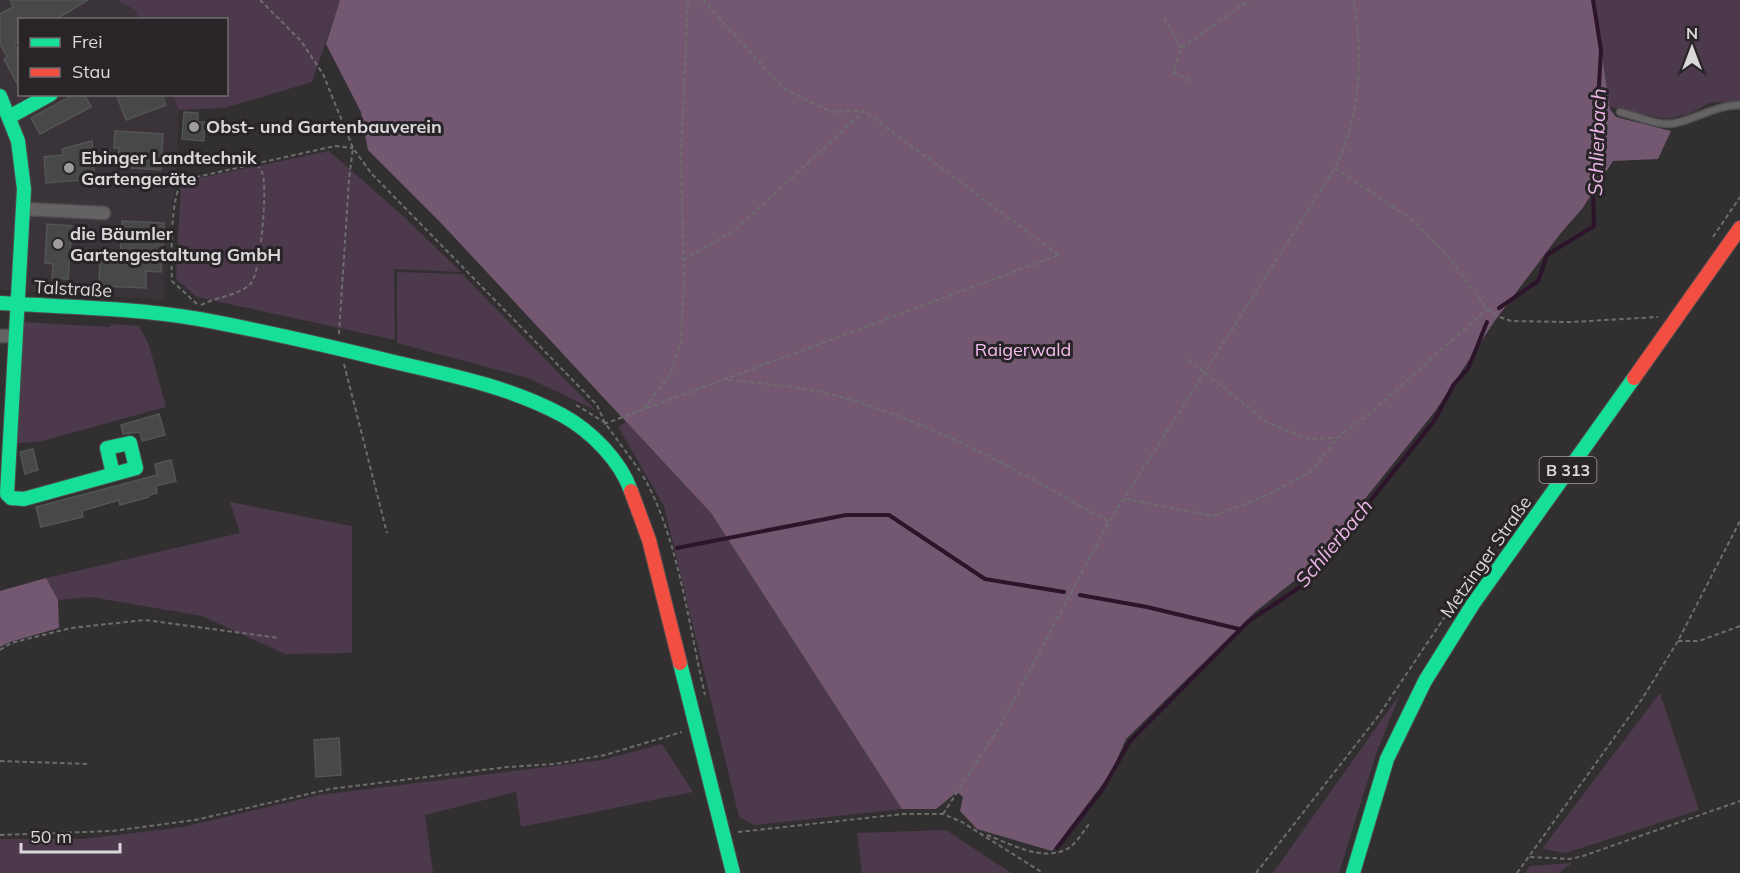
<svg xmlns="http://www.w3.org/2000/svg" width="1740" height="873" viewBox="0 0 1740 873" font-family="Mulish,sans-serif">
  <style>
    .built { fill: #3b333a }
    .green { fill: #4d394c }
    .forest { fill: #745872 }
    .lines { fill: none; stroke-linecap: round; stroke-linejoin: round }
    .stream { stroke: #2c142b; stroke-width: 4 }
    .building { fill: #494849; stroke: #535454; stroke-width: 1.5 }
    .lane-casing { stroke: #4f4d4f; stroke-width: 9 }
    .street-casing { stroke: #4f4d4f; stroke-width: 15 }
    .fast-casing { stroke: #4f4d4f; stroke-width: 16 }
    .jam-casing { stroke: #4f4d4f; stroke-width: 16 }
    .path { stroke: #6e6d6e; stroke-width: 2; stroke-dasharray: 4.5 3; stroke-linecap: butt }
    .lane { stroke: #646263; stroke-width: 6 }
    .street { stroke: #646263; stroke-width: 12 }
    .fast { stroke: #16e098; stroke-width: 14 }
    .jam { stroke: #f24e42; stroke-width: 14 }
    .poi-dot { fill: #9e9c9e; stroke: #282427; stroke-width: 2 }
    .labels { text-anchor: middle; stroke-width: 6; stroke-linejoin: round; paint-order: stroke }
    .shield { fill: #282427; stroke: #a4a1a4; stroke-width: 1.5 }
    .shield-label { font-size: 16px; font-weight: bold; fill: #d9d7d9 }
    .poi-label { font-size: 18px; font-weight: bold; fill: #d9d7d9; stroke: #282427; text-anchor: start }
    .street-label { font-size: 18px; fill: #d9d7d9; stroke: #282427 }
    .park-label { font-size: 18px; fill: #f2bcee; stroke: #282427 }
    .water-label { font-size: 20px; font-style: italic; fill: #ebb5e7; stroke: #282427 }
  </style>
  <rect width="100%" height="100%" fill="#312f30"/>
  <path class="built" d="M 0,0 L 117,0 L 135,10 L 139,19 L 20,20 L 20,94 L 172,95 L 179,110 L 176,176 L 163,300 L 0,290 Z"/>
  <path class="green" d="M 117,0 L 340,0 L 312,82 L 224,108 L 179,110 L 172,95 L 226,94 L 226,20 L 139,19 L 135,10 Z
    M 1594,0 L 1740,0 L 1740,101 L 1709,103 L 1690,114 L 1666,119 L 1610,107 Z
    M 329,151 L 402,215 L 461,272 L 394,269 L 395,340 L 197,297 L 176,279 L 181,182 Z
    M 397,272 L 462,274 L 595,410 L 528,378 L 397,343 Z
    M 23,322 L 110,327 L 111,324 L 139,326 L 149,345 L 166,407 L 42,441 L 13,444 Z
    M 626,422 L 711,513 L 902,809 L 754,825 L 739,817 L 664,506 L 618,427 Z
    M 230,502 L 352,526 L 352,653 L 285,654 L 202,616 L 91,597 L 58,600 L 46,578 L 240,533 Z
    M 1660,693 L 1699,810 L 1566,853 L 1542,849 Z
    M 1400,694 L 1376,754 L 1339,873 L 1273,873 Z
    M 662,744 L 693,792 L 521,827 L 516,792 L 425,815 L 433,873 L 0,873 L 0,839 L 83,839 L 183,827 L 319,795 L 602,760 Z
    M 946,830 L 1011,873 L 862,873 L 857,833 Z
    M 1572,863 L 1559,873 L 1525,873 L 1530,866 Z"/>
  <path class="forest" d="M 340,0 L 1594,0 L 1610,109 L 1616,117 L 1671,131 L 1658,159 L 1613,161 L 1582,209 L 1560,234 L 1494,322 L 1436,410 L 1308,570 L 1255,612 L 1126,739 L 1111,773 L 1052,851 L 977,829 L 960,811 L 963,797 L 957,792 L 936,809 L 902,809 L 711,513 L 442,224 L 368,150 L 361,112 L 326,44 Z
    M 46,578 L 58,600 L 59,628 L 10,642 L 0,647 L 0,591 Z"/>
  <g class="lines">
    <path class="stream" d="M 1499,308 L 1538,281 L 1547,255 L 1594,226 L 1593,190 L 1601,50 L 1593,0
      M 677,548 L 846,515 L 889,515 L 985,579 L 1064,592
      M 1080,595 L 1147,607 L 1239,629
      M 1057,848 L 1102,790 L 1130,741 L 1249,621 L 1303,585 L 1434,421 L 1454,384 L 1468,369 L 1487,322"/>
  </g>
  <path class="building" d="M 10,0 L 88,0 L 55,20 L 20,20 L 20,41 L 14,44 L 20,54 L 20,89 L 4,59 L 7,57 L 0,44 L 0,14 L 13,7 Z
    M 75,94 L 84,94 L 91,107 L 40,134 L 31,118 Z
    M 116,94 L 162,94 L 166,105 L 126,120 Z
    M 184,112 L 198,113 L 198,122 L 205,122 L 204,141 L 182,139 Z
    M 115,131 L 163,134 L 161,170 L 118,167 L 119,148 L 114,148 Z
    M 92,141 L 95,179 L 46,183 L 44,157 L 63,155 L 62,149 Z
    M 122,221 L 164,223 L 161,272 L 146,271 L 146,288 L 99,286 L 100,261 L 120,262 Z
    M 47,224 L 72,226 L 68,279 L 52,278 L 53,264 L 45,263 Z
    M 159,414 L 165,435 L 142,441 L 140,432 L 123,434 L 121,425 Z
    M 33,449 L 38,470 L 25,474 L 20,452 Z
    M 171,460 L 176,481 L 156,486 L 157,493 L 149,495 L 149,497 L 120,505 L 119,500 L 82,511 L 83,517 L 41,527 L 36,507 L 157,475 L 155,464 Z
    M 339,738 L 341,775 L 316,777 L 314,740 Z"/>
  <g class="lines">
    <g class="lane-casing">
      <path id="lane" d="M 1620,112 C 1637,116 1659,127 1676,123 C 1698,118 1717,105 1740,105"/>
    </g>
    <g class="street-casing">
      <path id="street" d="M 24,209 L 104,213
        M 0,336 L 15,336"/>
    </g>
    <g class="fast-casing">
      <path id="fast" d="M 0,96 L 18,141 L 24,189 L 7,494 L 11,498 L 24,499 L 136,468 L 130,443 L 107,448 L 113,474
        M 11,116 L 51,94
        M 0,303 C 66,307 134,308 199,319 C 264,331 329,346 394,362 C 451,375 510,387 562,415 C 591,431 620,460 631,491
        M 680,663 L 733,873
        M 1353,873 L 1387,759 L 1425,681 L 1473,604 L 1634,378"/>
    </g>
    <g class="jam-casing">
      <path id="jam" d="M 1634,378 L 1740,228
        M 631,491 L 649,540 L 680,663"/>
    </g>
    <path class="path" d="M 260,0 L 301,41 L 323,74 L 353,148 L 371,173 L 597,405 L 605,423 L 640,471
      M 703,0 L 784,89 L 831,112 L 864,111 L 1059,255
      M 1164,18 L 1181,48
      M 1190,81 L 1173,72 L 1181,48 L 1250,0
      M 1335,168 L 1414,221 L 1447,255 L 1487,309 L 1497,316 L 1511,321 L 1571,322 L 1658,317
      M 1713,237 L 1740,197
      M 683,260 L 734,231 L 863,112
      M 197,304 L 172,281 C 171,260 170,195 183,180 L 335,146 L 353,148
      M 201,305 C 216,297 241,295 251,283 C 261,271 267,191 263,175 C 262,170 258,167 255,163
      M 339,334 L 349,179 L 353,148
      M 1188,359 L 1268,423 L 1310,439 L 1337,438
      M 344,364 L 387,533
      M 728,380 C 767,384 807,387 845,398 C 940,426 1024,474 1109,522
      M 576,405 L 604,422
      M 644,408 L 670,375 L 681,342 L 684,281 L 681,156 L 688,0
      M 604,424 L 1059,255
      M 643,476 C 678,536 689,627 705,695
      M 1125,499 L 1213,516 L 1263,497 L 1312,471 L 1337,438 L 1372,412 L 1487,309
      M 1678,641 L 1699,641 L 1740,626
      M 0,650 L 11,643 L 71,628 L 145,620 L 279,638
      M 0,761 L 87,764
      M 943,814 L 1000,726 L 1109,522 L 1335,168 C 1361,114 1363,59 1354,0
      M 738,832 L 903,814 L 943,814 L 962,822 L 1043,873
      M 0,835 L 112,831 L 195,820 L 330,789 L 507,767 L 555,764 L 605,755 L 682,732
      M 987,835 C 1011,844 1042,862 1067,849 C 1076,844 1083,832 1089,824
      M 1530,857 L 1570,859 L 1583,856 L 1740,801
      M 1256,873 L 1379,715 L 1448,612
      M 1517,873 L 1642,699 L 1678,641 L 1740,521"/>
    <use href="#lane" class="lane"/>
    <use href="#street" class="street"/>
    <use href="#fast" class="fast"/>
    <use href="#jam" class="jam"/>
  </g>
  <g class="poi-dot">
    <circle cx="194" cy="127" r="6"/>
    <circle cx="69" cy="168" r="6"/>
    <circle cx="58" cy="244" r="6"/>
  </g>
  <g class="labels">
    <rect class="shield" x="1539.5" y="457" width="57" height="26" rx="4.5"/>
    <g class="shield-label">
      <text x="1568" y="476">B 313</text>
    </g>
    <g class="poi-label">
      <text x="206" y="133">Obst- und Gartenbauverein</text>
      <text x="81" y="164">Ebinger Landtechnik<tspan x="81" dy="21">Gartengeräte</tspan></text>
      <text x="70" y="240">die Bäumler<tspan x="70" dy="21">Gartengestaltung GmbH</tspan></text>
    </g>
    <g class="street-label">
      <text transform="translate(73 289) rotate(3)" y="6">Talstraße</text>
      <text transform="translate(1486 557) rotate(-55)" y="6">Metzinger Straße</text>
    </g>
    <g class="park-label">
      <text x="1023" y="356">Raigerwald</text>
    </g>
    <g class="water-label">
      <text transform="translate(1597 142) rotate(-88)" y="7">Schlierbach</text>
      <text transform="translate(1334 543) rotate(-50)" y="7">Schlierbach</text>
    </g>
  </g>
  <rect x="18" y="18" width="210" height="78" fill="#282427" stroke="#6f6c6e" stroke-width="1.5"/>
  <rect x="30" y="38" width="30" height="9" fill="#16e098" stroke="#6f6c6e" stroke-width="1.5"/>
  <text x="72" y="48" font-size="18" fill="#d9d7d9">Frei</text>
  <rect x="30" y="68" width="30" height="9" fill="#f24e42" stroke="#6f6c6e" stroke-width="1.5"/>
  <text x="72" y="78" font-size="18" fill="#d9d7d9">Stau</text>
  <g transform="translate(1692 48)" stroke="#282427" stroke-width="4.5" paint-order="stroke">
  <path d="M0-4.5L10 22L0 15L-10 22Z" fill="#d9d7d9"/>
  <text y="-9" font-size="16" font-weight="bold" text-anchor="middle" fill="#d9d7d9">N</text>
  </g>
  <path d="M21 843v9h99v-9" fill="none" stroke="#d9d7d9" stroke-width="3"/>
  <text x="30" y="843" font-size="18" fill="#d9d7d9" stroke="#282427" stroke-width="4.5" paint-order="stroke">50 m</text>
</svg>
